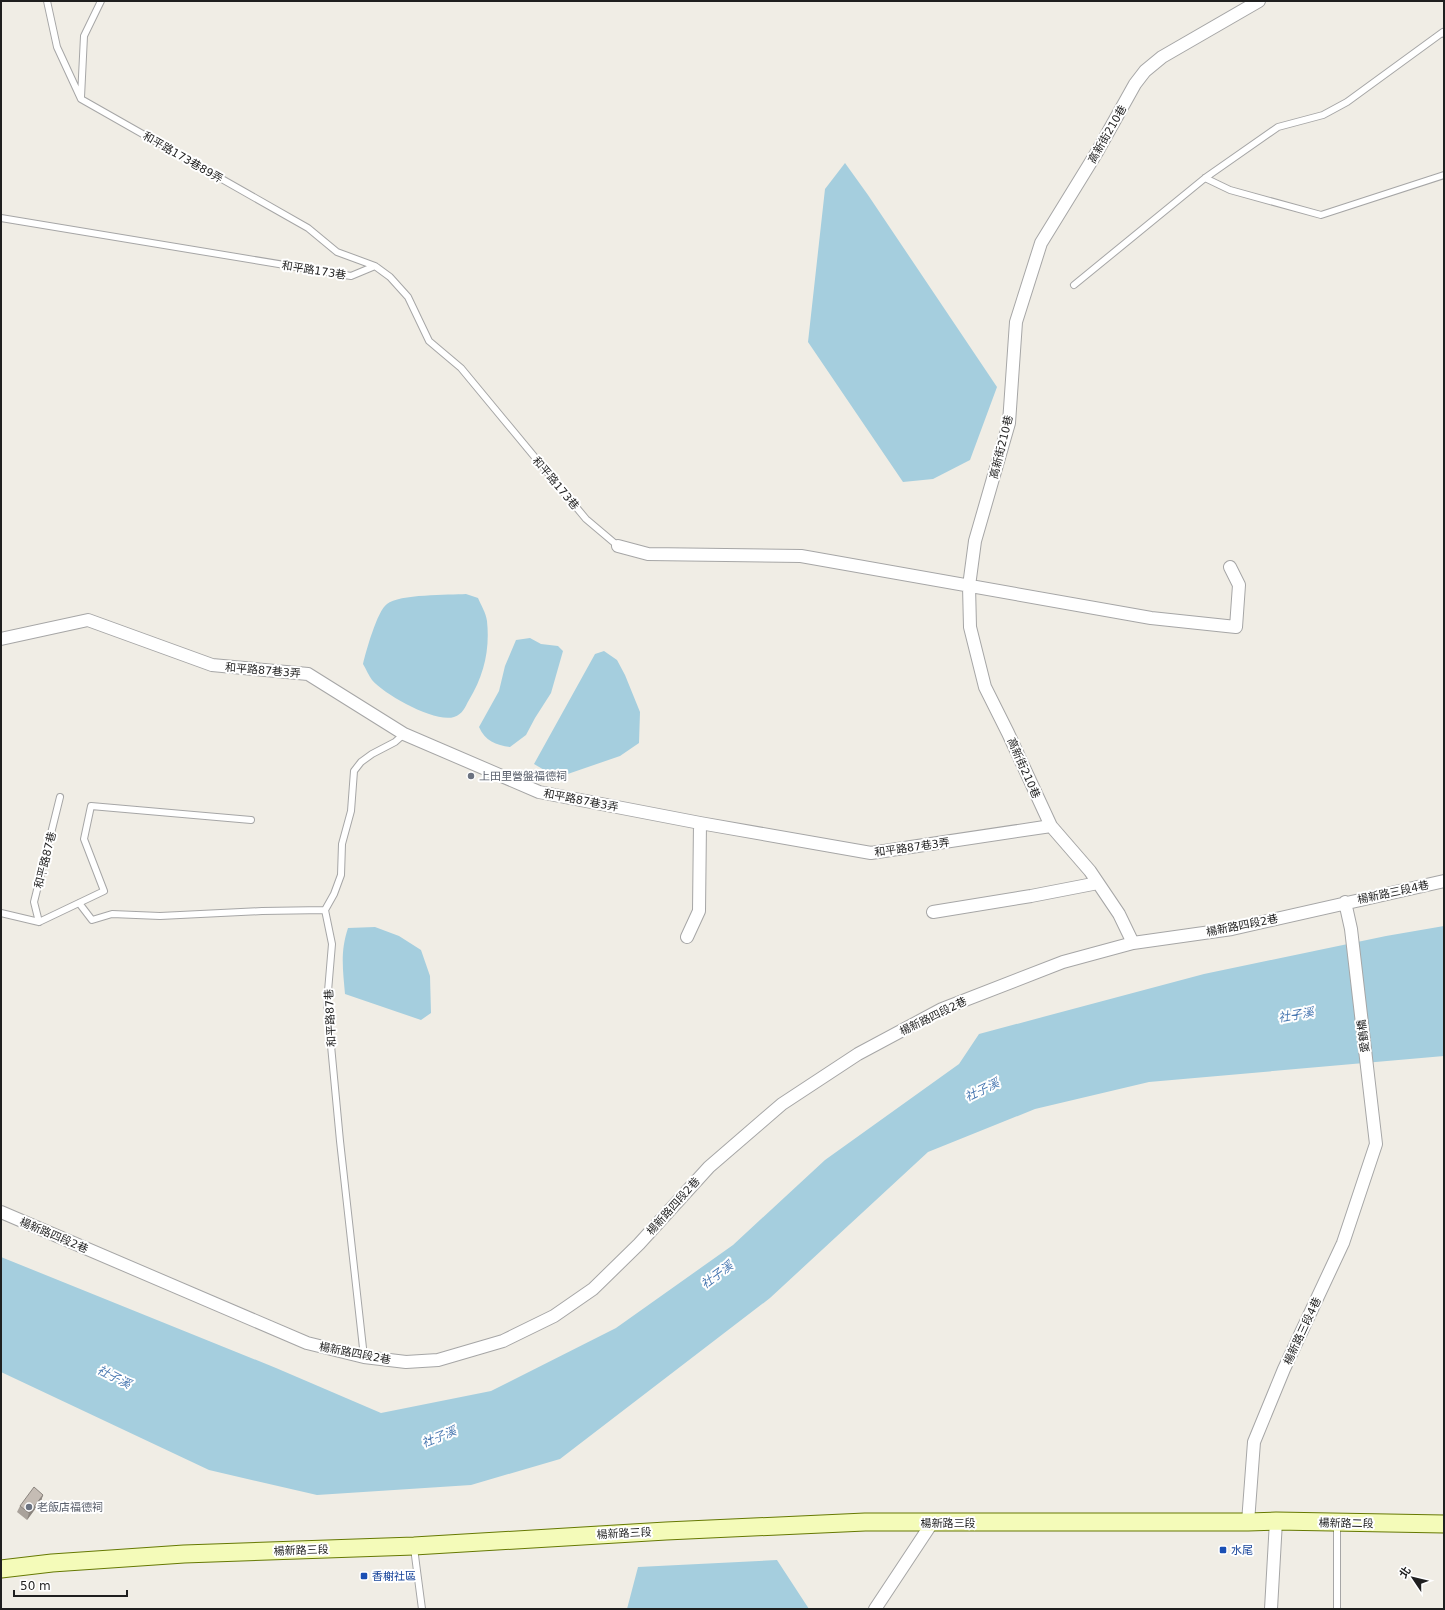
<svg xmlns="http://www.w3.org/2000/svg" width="1445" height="1610" viewBox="0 0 1445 1610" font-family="'DejaVu Sans','Noto Sans TC',sans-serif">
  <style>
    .water { fill: #a5cede }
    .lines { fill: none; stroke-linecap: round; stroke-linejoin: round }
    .lane-casing { stroke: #a6a6a6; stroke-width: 8 }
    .street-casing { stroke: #a6a6a6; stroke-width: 14 }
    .secondary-casing { stroke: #667903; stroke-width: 19 }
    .lane { stroke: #fff; stroke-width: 6 }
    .street { stroke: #fff; stroke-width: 12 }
    .secondary { stroke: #f4fbb9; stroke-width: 17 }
    .wall { fill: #a9a29b }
    .shaded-wall { fill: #8a847e }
    .building { fill: #c5bcb4; stroke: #8a847e }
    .worship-dot { fill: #6b7280; stroke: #fff; stroke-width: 1.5 }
    .transit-dot { fill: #1a4fb4; stroke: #fff; stroke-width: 1.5 }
    .labels { text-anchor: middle; stroke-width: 4; stroke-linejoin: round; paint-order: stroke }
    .street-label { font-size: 11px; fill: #1f1f1f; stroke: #fff }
    .worship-label { font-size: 11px; fill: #5b616d; stroke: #fff; text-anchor: start }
    .transit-label { font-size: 11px; fill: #164399; stroke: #fff; text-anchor: start }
    .water-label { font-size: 12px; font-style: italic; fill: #4978b1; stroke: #fff }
  </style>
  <rect width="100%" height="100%" fill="#f0ede5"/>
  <path class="water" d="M 845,163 L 868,195 L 997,387 L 970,460 L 933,479 L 903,482 L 808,342 L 825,189 Z
    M 466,594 L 478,598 C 481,605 486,613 487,621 C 490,650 484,675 469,700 C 465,707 463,714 454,717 C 435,723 385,695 372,680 C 369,676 366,669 363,664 C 366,652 377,611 387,604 C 399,594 449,595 466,594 Z
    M 530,638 L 541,644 L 558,646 L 563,651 L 551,693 L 535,718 L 526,735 L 510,747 C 496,745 485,741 479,727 L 499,691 L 505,666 L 516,640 Z
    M 604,651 L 617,660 L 625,675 L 640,712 L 639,743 L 620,756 L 559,777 L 551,774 L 534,764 L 595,654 Z
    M 1444,926 L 1444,1056 L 1149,1082 L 1035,1109 L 928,1152 L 770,1298 L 560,1459 L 471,1485 L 317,1495 L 209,1470 L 1,1372 L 1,1257 L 276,1368 L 381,1413 L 491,1391 L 616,1328 L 733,1245 L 825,1160 L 959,1064 L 979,1034 L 1204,974 L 1386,936 Z
    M 375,927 L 399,936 L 421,950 L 430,976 L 431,1013 L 421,1020 L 345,994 C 343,970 340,952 348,928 Z
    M 777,1560 L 809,1609 L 627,1609 L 638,1567 Z"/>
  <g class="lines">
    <g class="lane-casing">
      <path id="lane" d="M 47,1 L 57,47 L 81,99 L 308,228 L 337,252 L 375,266
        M 81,97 L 84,36 L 101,1
        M 1205,178 L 1230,190 L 1321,215 L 1444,175
        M 1,218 L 351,276 L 375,266 L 390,277 L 408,297 L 429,341 L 461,368 L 586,519 L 618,546
        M 1074,285 L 1205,178 L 1278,127 L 1323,115 L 1347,102 L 1443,32 L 1444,34
        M 79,903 L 92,920 L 112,914 L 160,916 L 262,911 L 325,910 L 332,944 L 327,1003 L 340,1141 L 364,1357
        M 325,910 L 334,894 L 341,875 L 342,844 L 351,811 L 354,771 L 361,762 L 372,754 L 395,742 L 404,734
        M 1,913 L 39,922 L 34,902 L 60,797
        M 39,922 L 104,891 L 84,839 L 91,806 L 251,820
        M 414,1548 L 422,1609
        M 1337,1609 L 1337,1523"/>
    </g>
    <g class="street-casing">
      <path id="street" d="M 618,546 L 648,554 L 801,556 L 1151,618 L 1236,627 L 1239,585 L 1230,567
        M 1,639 L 88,620 L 212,665 L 308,674 L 404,734 L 539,792 L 700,823 L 871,853 L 1051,826
        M 933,912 L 1031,896 L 1098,883
        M 687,937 L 699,911 L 700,823
        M 1133,943 L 1119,914 L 1090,871 L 1051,826 L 1008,733 L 985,687 L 970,627 L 969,586 L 975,541 L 1009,423 L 1016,322 L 1041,243 L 1097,152 L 1135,84 L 1145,71 L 1162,57 L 1259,1
        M 1,1212 L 307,1343 L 364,1357 L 406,1362 L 438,1360 L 503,1341 L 554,1316 L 593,1289 L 639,1244 L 709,1167 L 782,1104 L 858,1054 L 942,1009 L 1063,962 L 1133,943 L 1232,929 L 1444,881
        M 1248,1522 L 1254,1442 L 1284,1369 L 1343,1243 L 1376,1144 L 1351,929 L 1345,902
        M 875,1609 L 932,1523
        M 1271,1609 L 1276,1521"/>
    </g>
    <g class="secondary-casing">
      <path id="secondary" d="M 1,1569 L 52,1563 L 184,1554 L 414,1546 L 666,1531 L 865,1522 L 1248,1522 L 1276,1521 L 1444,1524"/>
    </g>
    <use href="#lane" class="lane"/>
    <use href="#street" class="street"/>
    <use href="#secondary" class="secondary"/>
  </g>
  <path class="wall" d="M 43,1495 L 41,1501 L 27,1520 L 17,1512 L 20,1506 Z"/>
  <path class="shaded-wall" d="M 43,1495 L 41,1501 L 27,1520 L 29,1513 Z"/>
  <path class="building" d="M 34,1487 L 43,1495 L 29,1513 L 20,1506 Z"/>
  <g class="worship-dot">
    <circle cx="471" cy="776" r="4"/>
    <circle cx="29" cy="1507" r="4"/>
  </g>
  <g class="transit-dot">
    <rect x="1219" y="1546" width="8" height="8" rx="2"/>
    <rect x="360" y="1572" width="8" height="8" rx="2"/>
  </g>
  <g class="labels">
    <g class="street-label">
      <text transform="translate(1107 134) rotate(-60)" y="4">高新街210巷</text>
      <text transform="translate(183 157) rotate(30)" y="4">和平路173巷89弄</text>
      <text transform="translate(314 270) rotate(9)" y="4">和平路173巷</text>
      <text transform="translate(1001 447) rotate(-76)" y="4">高新街210巷</text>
      <text transform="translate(556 483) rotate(50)" y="4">和平路173巷</text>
      <text transform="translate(263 670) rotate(5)" y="4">和平路87巷3弄</text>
      <text transform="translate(1024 768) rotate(66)" y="4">高新街210巷</text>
      <text transform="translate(581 800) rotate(11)" y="4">和平路87巷3弄</text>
      <text transform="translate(912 847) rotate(-8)" y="4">和平路87巷3弄</text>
      <text transform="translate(45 860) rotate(-76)" y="4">和平路87巷</text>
      <text transform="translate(1393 892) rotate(-12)" y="4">楊新路三段4巷</text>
      <text transform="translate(1242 925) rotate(-11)" y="4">楊新路四段2巷</text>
      <text transform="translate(933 1016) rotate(-26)" y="4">楊新路四段2巷</text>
      <text transform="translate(330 1018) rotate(-93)" y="4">和平路87巷</text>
      <text transform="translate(1363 1036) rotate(-97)" y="4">愛鶴橋</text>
      <text transform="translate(673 1206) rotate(-48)" y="4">楊新路四段2巷</text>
      <text transform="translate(54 1235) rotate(23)" y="4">楊新路四段2巷</text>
      <text transform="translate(1302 1331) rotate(-65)" y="4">楊新路三段4巷</text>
      <text transform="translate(355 1353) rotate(11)" y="4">楊新路四段2巷</text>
      <text x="948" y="1527">楊新路三段</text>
      <text transform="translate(1346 1523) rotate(1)" y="4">楊新路二段</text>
      <text transform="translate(624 1533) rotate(-3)" y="4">楊新路三段</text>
      <text transform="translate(301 1550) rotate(-2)" y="4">楊新路三段</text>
    </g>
    <g class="worship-label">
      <text x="479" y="780">上田里營盤福德祠</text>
      <text x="37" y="1511">老飯店福德祠</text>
    </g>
    <g class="transit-label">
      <text x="1231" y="1554">水尾</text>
      <text x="372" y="1580">香榭社區</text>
    </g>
    <g class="water-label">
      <text transform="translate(1296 1015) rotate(-10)" y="4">社子溪</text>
      <text transform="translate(982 1090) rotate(-26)" y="4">社子溪</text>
      <text transform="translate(717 1275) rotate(-37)" y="4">社子溪</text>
      <text transform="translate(114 1377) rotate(27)" y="4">社子溪</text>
      <text transform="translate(439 1437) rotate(-22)" y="4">社子溪</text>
    </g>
  </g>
  <rect width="1445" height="1610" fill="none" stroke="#1f1f1f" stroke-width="4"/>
  <g transform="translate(1413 1578) rotate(305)" stroke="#ffffff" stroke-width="3" paint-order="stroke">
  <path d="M0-3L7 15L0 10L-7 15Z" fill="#1f1f1f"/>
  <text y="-6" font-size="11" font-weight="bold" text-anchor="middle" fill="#1f1f1f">北</text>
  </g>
  <path d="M14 1590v6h113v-6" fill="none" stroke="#1f1f1f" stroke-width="2"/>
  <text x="20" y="1590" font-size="12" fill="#1f1f1f" stroke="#ffffff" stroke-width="3" paint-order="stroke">50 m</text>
</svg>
